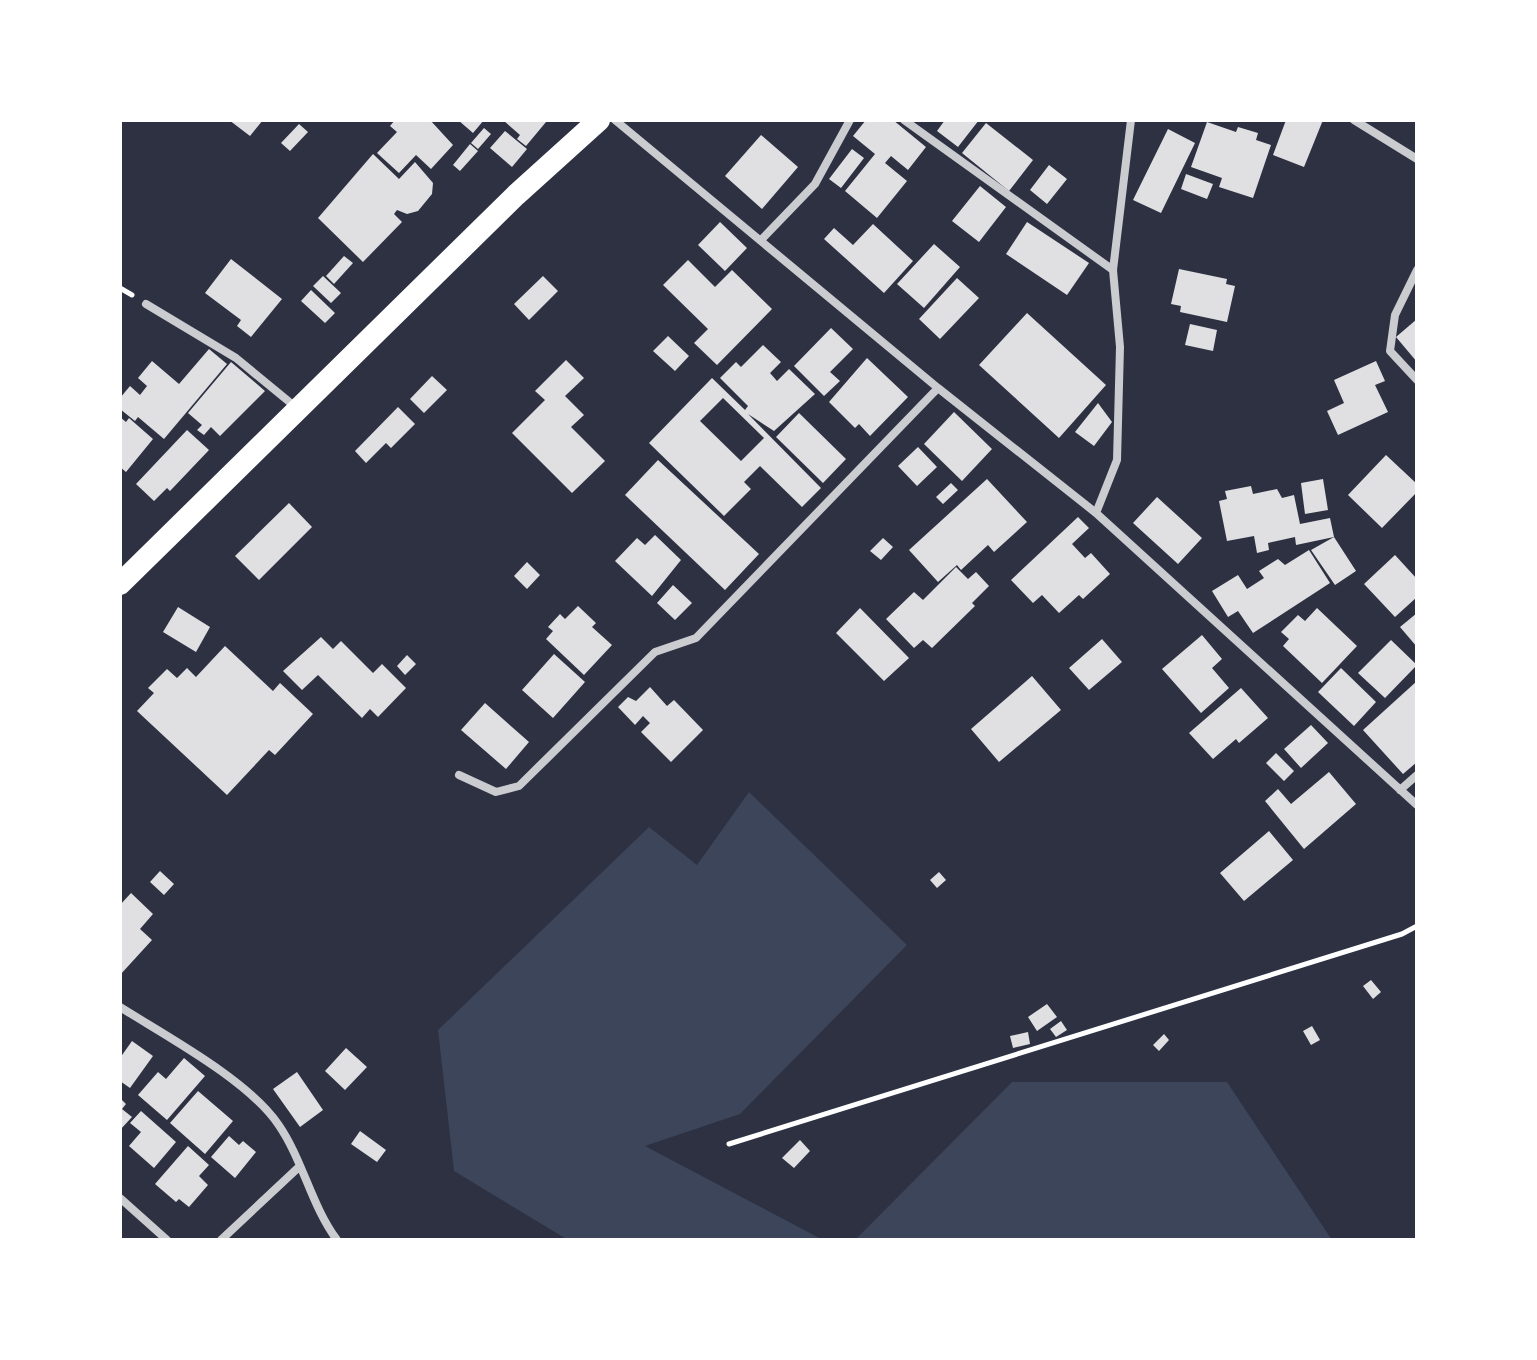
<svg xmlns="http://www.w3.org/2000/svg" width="1537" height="1360" viewBox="0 0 1537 1360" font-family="'Space Grotesk',sans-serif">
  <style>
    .green { fill: #3c4559 }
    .building { fill: #e0e0e3; fill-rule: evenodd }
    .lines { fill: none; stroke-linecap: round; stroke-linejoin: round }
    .path { stroke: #fff; stroke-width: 5 }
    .minor { stroke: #caccd0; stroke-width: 8 }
    .trunk { stroke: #fff; stroke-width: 22 }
  </style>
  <rect width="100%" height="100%" fill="#2d3142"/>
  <path class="green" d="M 749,792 L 907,945 L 740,1114 L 645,1146 L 823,1240 L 568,1240 L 454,1171 L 438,1030 L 649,827 L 697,865 Z
    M 1012,1082 L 1227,1082 L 1332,1240 L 855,1240 Z"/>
  <path class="building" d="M 229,120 L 263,120 L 250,136 Z
    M 395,120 L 430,120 L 453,145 L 431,169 L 416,155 L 399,173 L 377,153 L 397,132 L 390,126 Z
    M 458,120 L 484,120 L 473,133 Z
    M 503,120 L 545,120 L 546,122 L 526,146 L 517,139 L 520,135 Z
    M 866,120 L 893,120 L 926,147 L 908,170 L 891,156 L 885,163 L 907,181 L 877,218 L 845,191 L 875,154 L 853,136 Z
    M 945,120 L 979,120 L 958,147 L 937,131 Z
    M 1286,120 L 1323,120 L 1304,167 L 1273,155 Z
    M 1207,122 L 1236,132 L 1238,127 L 1258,133 L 1256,140 L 1271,145 L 1253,198 L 1219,187 L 1222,178 L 1191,167 Z
    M 986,123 L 1033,160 L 1009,191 L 962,153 Z
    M 299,124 L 308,132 L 290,151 L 281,143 Z
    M 484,128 L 491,134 L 478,149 L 471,143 Z
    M 1168,129 L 1195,143 L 1161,213 L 1133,200 Z
    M 505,131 L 527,149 L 512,167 L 490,148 Z
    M 761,135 L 798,167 L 762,209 L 725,176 Z
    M 470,144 L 478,151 L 460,171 L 453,165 Z
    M 852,149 L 864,158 L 841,188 L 829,179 Z
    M 373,154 L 399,179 L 415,162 L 433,183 L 432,194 L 418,211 L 407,214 L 397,210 L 394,214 L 402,222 L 363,262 L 318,218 Z
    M 1049,165 L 1067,179 L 1047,204 L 1030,190 Z
    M 1186,174 L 1213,184 L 1207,199 L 1181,189 Z
    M 980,186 L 1006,207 L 979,242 L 952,221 Z
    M 720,222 L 747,248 L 725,271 L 698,245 Z
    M 1027,222 L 1089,263 L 1067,295 L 1006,254 Z
    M 873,224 L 913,261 L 884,293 L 824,239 L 834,228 L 853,245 Z
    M 934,244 L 960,267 L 924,308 L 897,284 Z
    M 344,256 L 353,263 L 334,284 L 326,276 Z
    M 231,259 L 282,299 L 251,337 L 237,326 L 241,320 L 205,293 Z
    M 688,260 L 715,287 L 732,270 L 772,309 L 717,365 L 694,343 L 708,329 L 663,285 Z
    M 1179,269 L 1227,279 L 1226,284 L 1235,286 L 1227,322 L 1180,312 L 1181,306 L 1171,304 Z
    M 323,276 L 341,293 L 331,303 L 313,286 Z
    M 543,276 L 558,291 L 529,320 L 514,304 Z
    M 957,278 L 979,298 L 940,339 L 919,319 Z
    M 311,290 L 335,313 L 325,323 L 301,301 Z
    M 1027,313 L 1106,385 L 1059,438 L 979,365 Z
    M 1417,319 L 1417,362 L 1396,337 Z
    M 1190,324 L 1217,330 L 1213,351 L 1185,345 Z
    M 831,328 L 853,349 L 830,372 L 840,381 L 824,396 L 794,366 Z
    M 668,336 L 689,356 L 675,371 L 653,351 Z
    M 763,345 L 781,362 L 770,373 L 777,381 L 789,369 L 815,394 L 774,431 L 748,414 L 821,488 L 802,507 L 760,466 L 744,482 L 751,489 L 724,516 L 649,443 L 712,378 L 745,410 L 748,406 L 720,378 L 736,362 L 741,367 ZM 723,398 L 764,438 L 741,461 L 700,421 Z
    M 209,349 L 227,364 L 164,439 L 138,417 L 135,421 L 120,409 L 120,398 L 130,386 L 140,395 L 147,386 L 138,378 L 152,361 L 179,384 Z
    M 867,358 L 908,397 L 870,436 L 859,424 L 855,428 L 829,402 Z
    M 566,360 L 584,378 L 565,396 L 584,415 L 571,427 L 605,461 L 572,493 L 512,433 L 545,400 L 535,391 Z
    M 1376,361 L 1385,381 L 1375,385 L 1388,412 L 1338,435 L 1327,411 L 1344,403 L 1334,380 Z
    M 231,362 L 265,391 L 220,436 L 211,427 L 204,435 L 197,430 L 202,425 L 188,413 Z
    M 432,376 L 447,390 L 424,413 L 410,399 Z
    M 1098,403 L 1112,422 L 1094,446 L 1075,432 Z
    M 398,407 L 415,424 L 391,448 L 386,443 L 366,463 L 355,451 Z
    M 954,412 L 992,449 L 962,481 L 924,444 Z
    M 799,413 L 846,459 L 823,483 L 776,437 Z
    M 120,417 L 126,422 L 129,418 L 153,439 L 126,472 L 120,467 Z
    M 187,430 L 209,450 L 170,491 L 167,488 L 154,501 L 136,484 Z
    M 918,447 L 937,467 L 917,486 L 898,466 Z
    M 1386,455 L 1417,484 L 1417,492 L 1382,528 L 1348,495 Z
    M 658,460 L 759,554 L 725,590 L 625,495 Z
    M 987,479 L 1027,522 L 994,552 L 988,545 L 961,570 L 957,565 L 938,582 L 909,550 Z
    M 1323,479 L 1328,510 L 1305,514 L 1301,483 Z
    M 951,483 L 958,490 L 943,504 L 936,497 Z
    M 1251,486 L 1253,494 L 1277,489 L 1282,498 L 1294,495 L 1300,524 L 1330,518 L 1334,537 L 1296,545 L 1295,537 L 1268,543 L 1269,550 L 1257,553 L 1254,536 L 1227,541 L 1219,501 L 1227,499 L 1225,491 Z
    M 1157,497 L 1202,538 L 1178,564 L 1133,523 Z
    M 289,503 L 312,527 L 259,580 L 235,556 Z
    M 1078,517 L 1089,528 L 1072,544 L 1085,558 L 1091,553 L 1110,574 L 1083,599 L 1079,595 L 1059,613 L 1042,595 L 1033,603 L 1011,580 Z
    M 655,535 L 681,560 L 652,596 L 615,561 L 637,538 L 645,545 Z
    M 1334,537 L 1356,571 L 1335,585 L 1311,550 Z
    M 883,538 L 893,547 L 881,560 L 870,551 Z
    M 1309,550 L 1330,583 L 1253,633 L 1238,611 L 1228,617 L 1212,591 L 1238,575 L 1247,589 L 1264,578 L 1259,571 L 1278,559 L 1285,565 Z
    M 1395,555 L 1417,579 L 1417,597 L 1395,617 L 1364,584 Z
    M 527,562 L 540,575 L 527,589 L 514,576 Z
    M 956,567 L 968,579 L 976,572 L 989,586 L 972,603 L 975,606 L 932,648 L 923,640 L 914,648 L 886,619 L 914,592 L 923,600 Z
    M 673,585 L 692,603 L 675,620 L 657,603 Z
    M 578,606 L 596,623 L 592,627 L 612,645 L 584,675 L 546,639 L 553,631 L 548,627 L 560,614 L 565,619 Z
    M 178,607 L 210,627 L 196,652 L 163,632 Z
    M 860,608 L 909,658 L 884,681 L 836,633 Z
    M 1317,608 L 1357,646 L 1322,683 L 1283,646 L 1289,639 L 1281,632 L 1298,615 L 1305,621 Z
    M 1417,613 L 1417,647 L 1400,627 Z
    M 1202,635 L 1222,659 L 1212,668 L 1229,688 L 1201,713 L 1162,669 Z
    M 321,637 L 333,649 L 341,641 L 373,673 L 382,664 L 406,688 L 378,717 L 370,709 L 362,718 L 318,675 L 302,690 L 283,671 Z
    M 1102,639 L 1122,662 L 1089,690 L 1069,668 Z
    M 1391,640 L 1417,665 L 1385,698 L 1358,673 Z
    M 225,646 L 273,691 L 280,683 L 313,714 L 275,755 L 269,750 L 227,795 L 137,711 L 154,693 L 148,688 L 167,669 L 177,678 L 187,668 L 196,677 Z
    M 554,654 L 585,682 L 553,718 L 522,690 Z
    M 407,655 L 416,664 L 405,675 L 397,666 Z
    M 1341,668 L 1376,702 L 1354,726 L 1318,692 Z
    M 1032,676 L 1061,710 L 999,762 L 971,729 Z
    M 1417,681 L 1417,762 L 1403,774 L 1363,730 Z
    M 650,687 L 667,706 L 674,700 L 703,730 L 671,762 L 641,732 L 650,723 L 643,716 L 635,725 L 618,707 L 628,697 L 636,701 Z
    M 1241,688 L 1268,718 L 1239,743 L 1236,739 L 1213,759 L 1189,733 Z
    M 485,703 L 529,742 L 506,769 L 461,730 Z
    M 1311,725 L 1328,743 L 1301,768 L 1284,749 Z
    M 1276,753 L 1294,771 L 1284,781 L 1266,763 Z
    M 1329,772 L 1356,804 L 1304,849 L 1265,801 L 1278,789 L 1291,804 Z
    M 1269,831 L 1293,860 L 1244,901 L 1220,873 Z
    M 160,871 L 174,884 L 164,895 L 150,882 Z
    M 939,872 L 946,880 L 937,888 L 930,880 Z
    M 131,893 L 153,914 L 140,929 L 152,940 L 120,975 L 120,905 Z
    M 1371,980 L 1381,992 L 1373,999 L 1363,986 Z
    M 1047,1004 L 1057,1017 L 1037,1031 L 1028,1017 Z
    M 1061,1021 L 1067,1030 L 1056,1037 L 1050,1029 Z
    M 1312,1026 L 1320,1040 L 1311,1045 L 1303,1031 Z
    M 1028,1032 L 1030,1044 L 1013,1048 L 1010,1036 Z
    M 1164,1034 L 1169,1040 L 1159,1051 L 1153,1045 Z
    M 132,1041 L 153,1056 L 130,1088 L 120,1081 L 120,1058 Z
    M 346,1048 L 367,1067 L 345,1090 L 325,1071 Z
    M 184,1058 L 205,1076 L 167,1120 L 138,1095 L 158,1072 L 166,1079 Z
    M 297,1072 L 323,1110 L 300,1127 L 273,1089 Z
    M 198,1091 L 233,1121 L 205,1154 L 170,1123 Z
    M 120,1098 L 126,1104 L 122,1109 L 132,1117 L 120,1130 Z
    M 141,1111 L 176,1142 L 154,1168 L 129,1146 L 141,1132 L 130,1123 Z
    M 360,1131 L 386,1150 L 377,1162 L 351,1144 Z
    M 229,1136 L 239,1145 L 243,1141 L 256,1152 L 235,1178 L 211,1157 Z
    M 800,1140 L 810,1151 L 794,1168 L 782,1158 Z
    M 188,1146 L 209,1165 L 199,1176 L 208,1185 L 189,1207 L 179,1199 L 176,1202 L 155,1184 Z"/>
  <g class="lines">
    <path class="path" d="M 120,288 L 132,295
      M 729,1144 L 1402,934 L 1417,926"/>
    <path class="minor" d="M 615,120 L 938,388 L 1096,513 L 1417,805
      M 904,120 L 1113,270
      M 1354,120 L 1417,159
      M 761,240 L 815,184 L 850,120
      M 1417,270 L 1395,315 L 1390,351 L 1417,380
      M 146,304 L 236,358 L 298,409
      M 1096,513 L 1117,460 L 1120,347 L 1113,270 L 1131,120
      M 459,775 L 496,792 L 519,786 L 655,652 L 696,638 L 938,388
      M 1400,790 L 1417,775
      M 120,1007 C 166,1036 248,1080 278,1124 C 303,1160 311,1205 337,1240
      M 120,1198 L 167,1240
      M 221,1240 L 300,1166"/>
    <path class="trunk" d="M 120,584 L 516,195 L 599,120"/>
  </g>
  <rect width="1537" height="1360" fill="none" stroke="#ffffff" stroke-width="244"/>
</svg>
